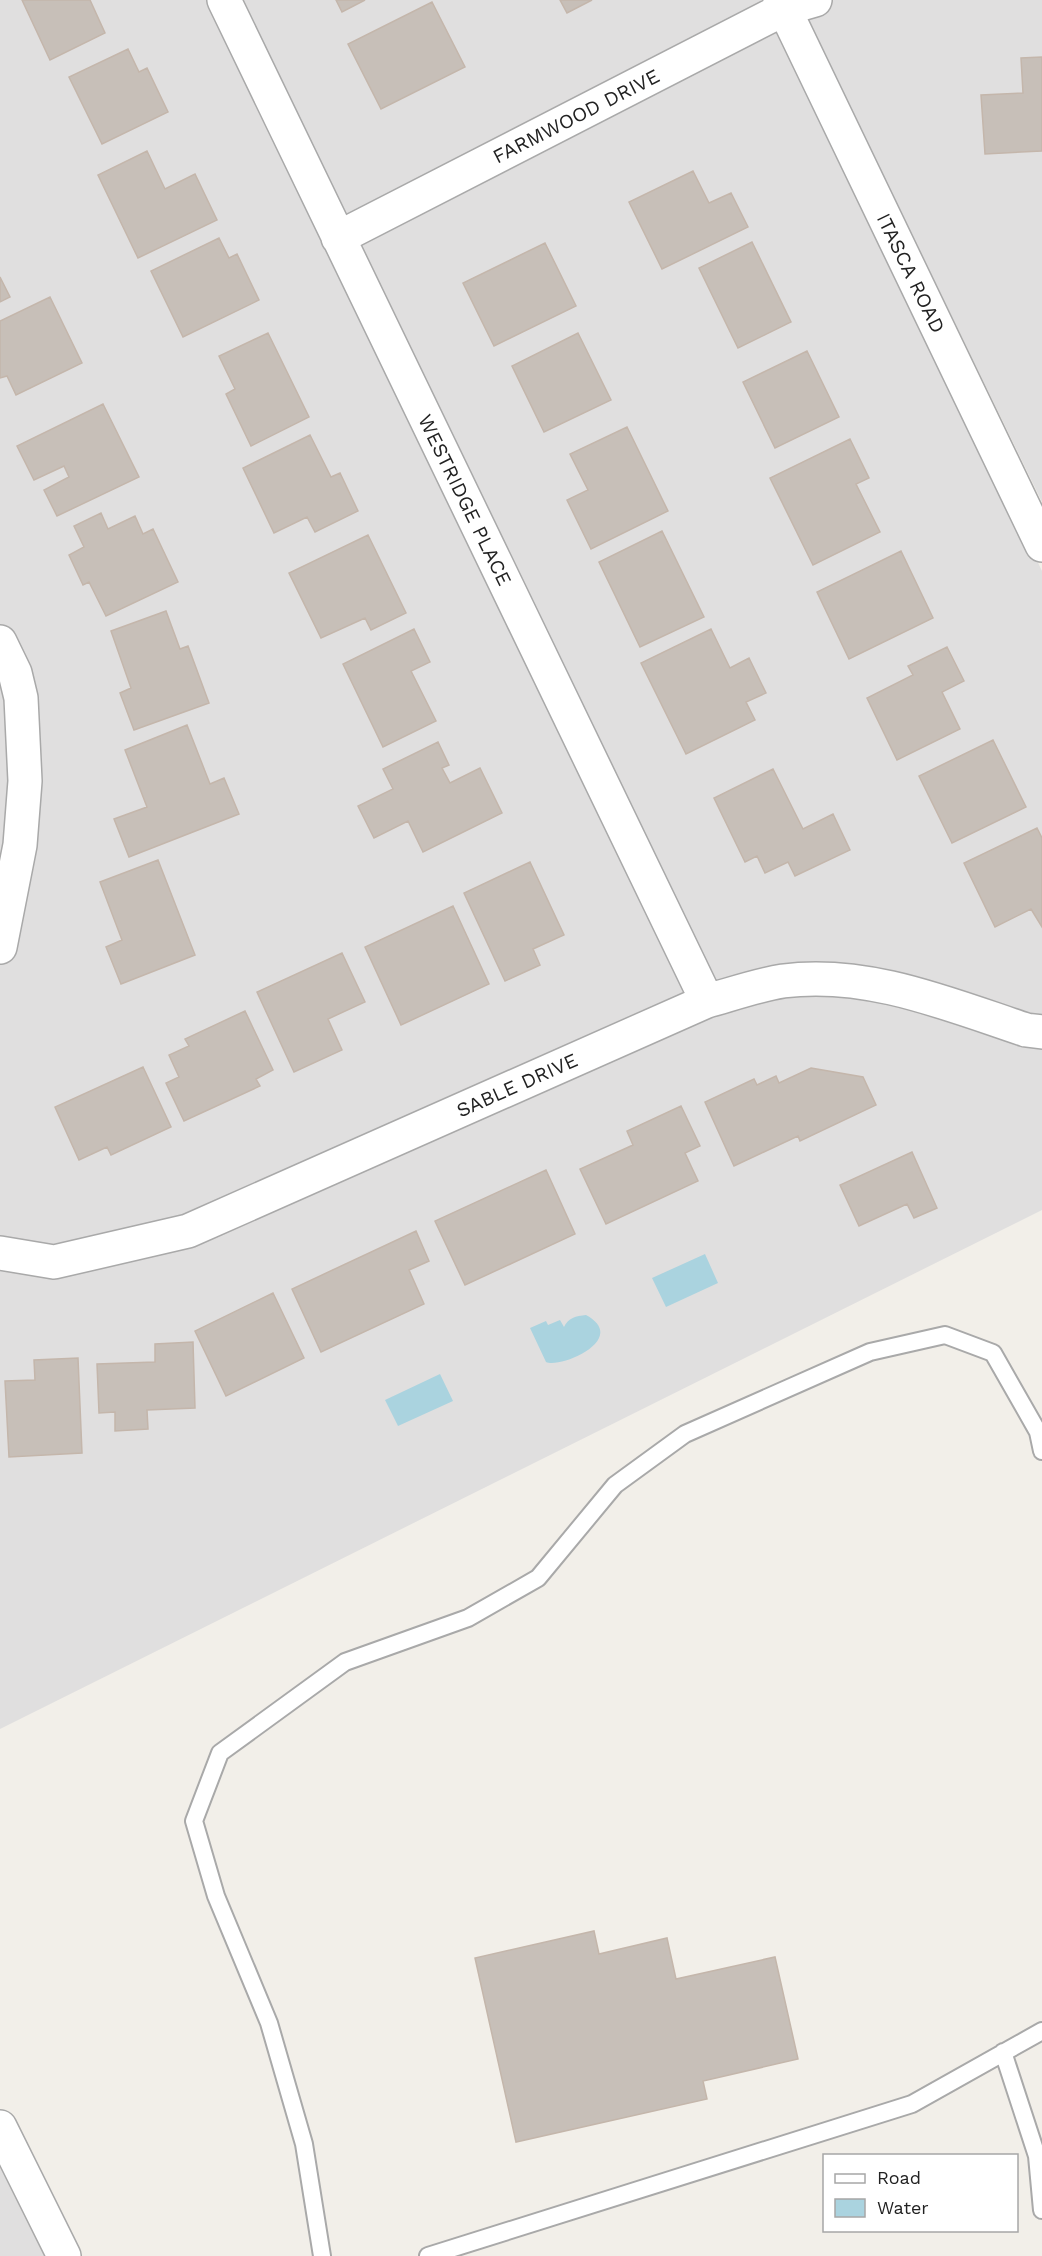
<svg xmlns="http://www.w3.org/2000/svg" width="1042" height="2256" viewBox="0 0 1042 2256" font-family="'Work Sans',sans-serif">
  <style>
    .residential { fill: #e0dfdf }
    .water { fill: #aad3df }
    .building { fill: #c7bfb8; stroke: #c4b6ab; stroke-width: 1.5 }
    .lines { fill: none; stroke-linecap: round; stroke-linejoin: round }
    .service-casing { stroke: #a9a9a9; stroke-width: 20 }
    .minor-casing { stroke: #a9a9a9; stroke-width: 36 }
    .service { stroke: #fff; stroke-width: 16 }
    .minor { stroke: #fff; stroke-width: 33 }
    .labels { text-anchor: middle; stroke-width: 6; stroke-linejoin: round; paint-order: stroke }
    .street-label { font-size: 20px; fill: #222; stroke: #fff }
  </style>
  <rect width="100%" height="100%" fill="#f2efe9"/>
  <path class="residential" d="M 0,0 L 764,0 L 1042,571 L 1042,1210 L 0,1729 Z
    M 798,0 L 1042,0 L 1042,502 Z
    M 0,2156 L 49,2256 L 0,2256 Z"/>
  <path class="water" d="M 705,1254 L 718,1283 L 666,1307 L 652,1278 Z
    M 586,1315 C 630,1339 560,1369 546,1362 L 530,1328 L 546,1321 L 548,1325 L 560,1320 L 564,1327 C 568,1318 576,1316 586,1315 Z
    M 440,1374 L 453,1401 L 398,1426 L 385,1400 Z"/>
  <path class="building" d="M 22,0 L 90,0 L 105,33 L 50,60 Z
    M 336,0 L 365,0 L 342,12 Z
    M 560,0 L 592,0 L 567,13 Z
    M 432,2 L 465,67 L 381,109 L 348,44 Z
    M 128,49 L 139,72 L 147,68 L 168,112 L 102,144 L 69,77 Z
    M 1042,57 L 1042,151 L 985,154 L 981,95 L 1023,93 L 1021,58 Z
    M 147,151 L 165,189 L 195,174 L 217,220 L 138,258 L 98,175 Z
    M 693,171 L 709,203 L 731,193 L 748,227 L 662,269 L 629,202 Z
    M 219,238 L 229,258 L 237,254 L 259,300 L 183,337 L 151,271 Z
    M 752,242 L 791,322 L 738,348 L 699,268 Z
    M 545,243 L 576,306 L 494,346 L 463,283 Z
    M 0,277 L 10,297 L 0,302 Z
    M 50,297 L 82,363 L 16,395 L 7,376 L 0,378 L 0,321 Z
    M 268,333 L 309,417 L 251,446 L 226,394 L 235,389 L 219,356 Z
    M 578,333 L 611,400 L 544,432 L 512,366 Z
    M 807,351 L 839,417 L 775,448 L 743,382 Z
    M 103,404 L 139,477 L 57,516 L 44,490 L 69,477 L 64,466 L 34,480 L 17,446 Z
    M 627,427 L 668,511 L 591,549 L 567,500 L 588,490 L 570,454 Z
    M 310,435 L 331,477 L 340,473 L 358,511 L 315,532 L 307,517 L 274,533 L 243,468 Z
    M 850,439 L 869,478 L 856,484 L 880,532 L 813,565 L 770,478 Z
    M 101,513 L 108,529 L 135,516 L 143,534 L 153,529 L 178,582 L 106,616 L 89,582 L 83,585 L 69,555 L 84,547 L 74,526 Z
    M 662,531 L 704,617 L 640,647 L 599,562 Z
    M 368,535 L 406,613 L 371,630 L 365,618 L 321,638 L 289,573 Z
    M 901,551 L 933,618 L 849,659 L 817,592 Z
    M 166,611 L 180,649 L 188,646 L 209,703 L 134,730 L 120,693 L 131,688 L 111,631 Z
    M 414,629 L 430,662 L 411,671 L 436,721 L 383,747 L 343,664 Z
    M 711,629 L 730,668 L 749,658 L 766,693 L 746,702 L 755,720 L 686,754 L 641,663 Z
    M 947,647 L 964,681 L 942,692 L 960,729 L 897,760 L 867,698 L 913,675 L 908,666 Z
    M 187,725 L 210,784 L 224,778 L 239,814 L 129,857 L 114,819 L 147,807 L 125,750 Z
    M 993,740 L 1026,807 L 952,843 L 919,776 Z
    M 438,742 L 449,765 L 442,768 L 450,783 L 480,768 L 502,813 L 423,852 L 408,821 L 374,838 L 358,806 L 393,789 L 383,769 Z
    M 773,769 L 803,829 L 833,814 L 850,850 L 795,876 L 788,862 L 765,873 L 757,856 L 745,862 L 714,798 Z
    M 1037,828 L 1042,838 L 1042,927 L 1031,909 L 995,927 L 964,863 Z
    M 158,860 L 195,955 L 121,984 L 106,947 L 122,940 L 100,882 Z
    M 530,862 L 564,935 L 533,949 L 540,965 L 505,981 L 464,893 Z
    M 453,906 L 489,984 L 401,1025 L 365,947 Z
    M 342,953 L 365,1002 L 328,1019 L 342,1050 L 294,1072 L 257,992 Z
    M 245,1011 L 273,1070 L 256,1079 L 260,1086 L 184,1121 L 166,1083 L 179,1077 L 169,1055 L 189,1046 L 185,1039 Z
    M 143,1067 L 171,1127 L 111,1155 L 107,1147 L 79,1160 L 55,1107 Z
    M 811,1068 L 863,1077 L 876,1105 L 800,1141 L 798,1136 L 734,1166 L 705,1102 L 754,1079 L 757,1085 L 776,1076 L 779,1083 Z
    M 681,1106 L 700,1146 L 685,1153 L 698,1181 L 606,1224 L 580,1169 L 633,1145 L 627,1131 Z
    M 912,1152 L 937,1208 L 914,1218 L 907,1204 L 859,1226 L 840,1185 Z
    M 546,1170 L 575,1234 L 465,1285 L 435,1221 Z
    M 416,1231 L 429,1261 L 409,1270 L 424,1304 L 321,1352 L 292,1289 Z
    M 273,1293 L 304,1358 L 226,1396 L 195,1331 Z
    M 193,1342 L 195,1408 L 147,1410 L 148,1429 L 115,1431 L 115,1412 L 99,1413 L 97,1364 L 155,1362 L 155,1344 Z
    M 78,1358 L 82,1453 L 9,1457 L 5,1381 L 35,1380 L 34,1360 Z
    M 594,1931 L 599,1954 L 667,1938 L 676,1979 L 775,1957 L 798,2059 L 703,2081 L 707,2099 L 516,2142 L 475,1958 Z"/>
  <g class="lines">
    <g class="service-casing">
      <path id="service" d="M 1003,2052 L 1037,2156 L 1042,2210
        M 322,2256 L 304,2144 L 269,2023 L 216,1896 L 194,1821 L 220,1753 L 345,1662 L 468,1618 L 538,1578 L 615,1485 L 685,1434 L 870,1352 L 945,1335 L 993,1353 L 1038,1432 L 1042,1451
        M 428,2256 L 912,2104 L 1042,2031"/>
    </g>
    <g class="minor-casing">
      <path id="minor" d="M 224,0 L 707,1001
        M 780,0 L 1042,545
        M 338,238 L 784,9 L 815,0
        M 0,642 L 15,673 L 21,698 L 25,781 L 20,845 L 0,947
        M 0,1253 L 54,1262 L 188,1231 L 707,1001 C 732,994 758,985 783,981 C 867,970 948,1004 1026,1030 L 1042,1032
        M 0,2127 L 64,2256"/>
    </g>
    <use href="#service" class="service"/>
    <use href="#minor" class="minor"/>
  </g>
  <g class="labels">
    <g class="street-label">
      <text transform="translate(576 116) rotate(-27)" y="7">FARMWOOD DRIVE</text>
      <text transform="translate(911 273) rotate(64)" y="7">ITASCA ROAD</text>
      <text transform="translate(465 500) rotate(64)" y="7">WESTRIDGE PLACE</text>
      <text transform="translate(517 1085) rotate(-24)" y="7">SABLE DRIVE</text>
    </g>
  </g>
  <rect x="823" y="2154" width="195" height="78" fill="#ffffff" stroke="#a7a7a7" stroke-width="1.5"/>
  <rect x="835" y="2174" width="30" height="9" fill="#ffffff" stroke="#a7a7a7" stroke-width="1.5"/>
  <text x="877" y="2184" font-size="18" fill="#222222">Road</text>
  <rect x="835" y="2199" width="30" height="18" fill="#aad3df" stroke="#a7a7a7" stroke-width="1.5"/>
  <text x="877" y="2214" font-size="18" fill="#222222">Water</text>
</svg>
